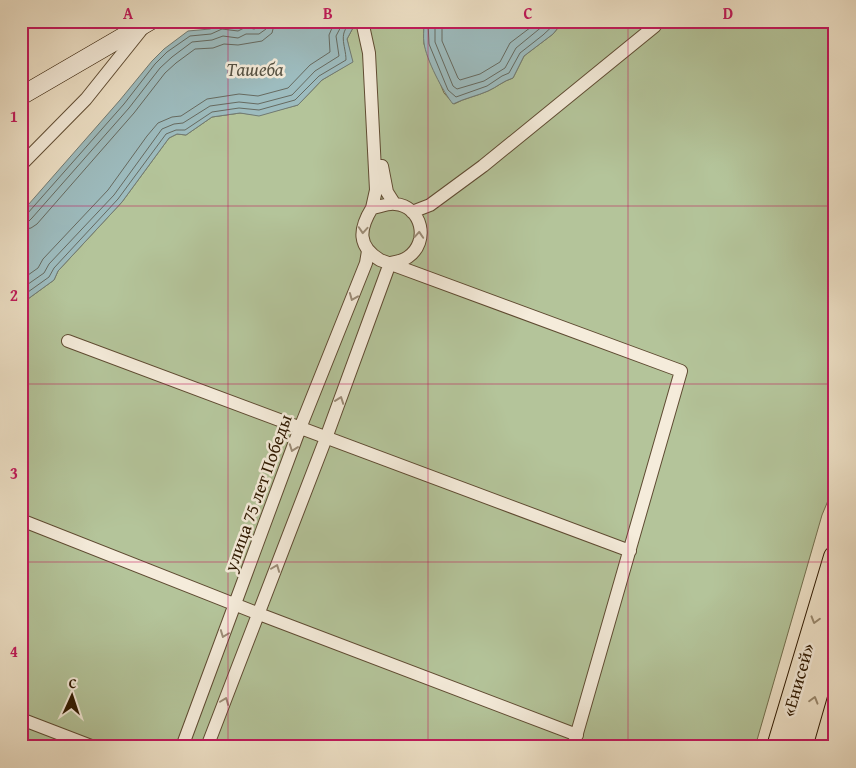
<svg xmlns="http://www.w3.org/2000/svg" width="856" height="768" viewBox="0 0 856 768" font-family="'Gentium Book Plus',serif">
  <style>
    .green { fill: #b4c49a; stroke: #726e4d }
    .water { fill: #9dbcbf; stroke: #717b73 }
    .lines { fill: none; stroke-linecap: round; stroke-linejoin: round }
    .shore { stroke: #666a60; stroke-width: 1 }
    .street-casing { stroke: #5f4b32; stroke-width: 14 }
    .secondary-casing { stroke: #2f1900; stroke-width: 19 }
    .highway-casing { stroke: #2f1900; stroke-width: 24 }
    .street { stroke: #f5ecdb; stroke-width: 12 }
    .secondary { stroke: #f5ecdb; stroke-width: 18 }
    .highway { stroke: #efe2c8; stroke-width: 22 }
    .oneway { stroke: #9c8d78 }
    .oneway2 { stroke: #99886e }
    .grid { fill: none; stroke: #c2185b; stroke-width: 1; stroke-opacity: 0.55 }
    .labels { text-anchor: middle; stroke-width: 5; stroke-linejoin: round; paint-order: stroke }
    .street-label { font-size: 18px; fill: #2f1900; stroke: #f5ecdb }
    .water-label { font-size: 19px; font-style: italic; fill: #565243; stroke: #f5ecdb }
    .neatline { fill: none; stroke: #c2185b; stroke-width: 2 }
    .grid-label { font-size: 16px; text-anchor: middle; font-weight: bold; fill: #c2185b }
  </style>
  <rect width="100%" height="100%" fill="#efe2c8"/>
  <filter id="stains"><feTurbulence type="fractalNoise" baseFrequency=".004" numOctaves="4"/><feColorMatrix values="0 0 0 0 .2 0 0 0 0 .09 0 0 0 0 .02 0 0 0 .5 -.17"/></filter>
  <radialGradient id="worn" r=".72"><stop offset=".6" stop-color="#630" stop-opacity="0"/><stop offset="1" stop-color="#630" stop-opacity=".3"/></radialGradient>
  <path class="green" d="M 368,21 L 420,21 L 424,23 L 424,44 L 444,93 L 454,104 C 465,98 477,96 488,91 C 497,87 503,81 513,78 L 524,56 L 553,34 L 562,23 L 567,21 L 835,21 L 835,484 L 822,515 L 755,747 L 21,747 L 21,304 L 54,280 L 58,271 L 122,202 L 169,138 L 177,134 L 186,135 L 212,117 L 240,113 L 259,115 L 298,105 L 322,80 L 352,62 L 347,39 L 354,26 Z"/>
  <path class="water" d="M 263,21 L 368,21 L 354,26 L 347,39 L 353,62 L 322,80 L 298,105 L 259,116 L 240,113 L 212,117 L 186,135 L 177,134 L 169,138 L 122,202 L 58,271 L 54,280 L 21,304 L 21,213 L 120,100 L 152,61 L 164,49 L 188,31 L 210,29 L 221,24 L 238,26 L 244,22 L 253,24 Z
    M 420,21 L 567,21 L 562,23 L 553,34 L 524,56 L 513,78 C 503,81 497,87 488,91 C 477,96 465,98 453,104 C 443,92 426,59 424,43 C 423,37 424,30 424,23 Z"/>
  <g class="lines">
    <path class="shore" d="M 428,21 L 429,44 L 448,90 L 456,97 L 487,86 L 502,76 L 509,73 L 520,53 L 543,35 L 558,21
      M 435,21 L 435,42 L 453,86 L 457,89 L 484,81 L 505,68 L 516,48 L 549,21
      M 442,21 L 442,41 L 458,78 L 460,80 L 480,74 L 500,62 L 510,43 L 539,21
      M 21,216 L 27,214 L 124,104 L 155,64 L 167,52 L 190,36 L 211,34 L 222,29 L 238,31 L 246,27 L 254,29 L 260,27 L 261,21
      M 21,223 L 28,222 L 32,218 L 129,108 L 160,68 L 172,57 L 192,42 L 212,40 L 223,36 L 238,38 L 246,34 L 259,34 L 266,29 L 268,21
      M 21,230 L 31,228 L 37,224 L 134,113 L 165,73 L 176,63 L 195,49 L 213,48 L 224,44 L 238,45 L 262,41 L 272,33 L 275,21
      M 21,280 L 38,268 L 43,259 L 108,190 L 147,136 L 158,123 L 172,117 L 181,116 L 207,99 L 239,94 L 258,96 L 288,88 L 310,65 L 330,52 L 329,35 L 335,21
      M 21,289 L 44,273 L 49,264 L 114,195 L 162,129 L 174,124 L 183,123 L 210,106 L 239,102 L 258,104 L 292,95 L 315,71 L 339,56 L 336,36 L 344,21
      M 21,297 L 49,277 L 54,268 L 118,199 L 166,134 L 176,130 L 185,130 L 212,112 L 239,108 L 259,110 L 295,100 L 319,76 L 346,60 C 346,45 336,32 354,21"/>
    <g class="street-casing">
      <path id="street" d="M 362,21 L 369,53 L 376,190 L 372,208
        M 21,165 L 86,99 L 142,29
        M 382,166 L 387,192 L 394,203
        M 412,212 L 430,205 L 483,166 L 655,26
        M 390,263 C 396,262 403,261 408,257 C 430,242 422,206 395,204 C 388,203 379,207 372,208 C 359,229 357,246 380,260 L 681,371 L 573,747
        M 68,341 L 630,551
        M 21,520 L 259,614 L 577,735
        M 21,719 L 94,747
        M 182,747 L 300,428 L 366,263 L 368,251
        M 207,747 L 326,438 L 390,263"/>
    </g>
    <g class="secondary-casing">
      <path id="secondary" d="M 21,96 L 150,21"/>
    </g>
    <g class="highway-casing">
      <path id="highway" d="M 778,747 L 835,557
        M 801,747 L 835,629"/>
    </g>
    <use href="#street" class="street"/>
    <use href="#secondary" class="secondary"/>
    <use href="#highway" class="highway"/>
  </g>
  <defs><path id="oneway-chevron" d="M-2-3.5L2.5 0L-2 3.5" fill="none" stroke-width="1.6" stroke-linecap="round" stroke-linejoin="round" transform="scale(1.25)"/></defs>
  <g class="oneway">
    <use href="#oneway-chevron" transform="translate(363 230) rotate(94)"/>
    <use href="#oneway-chevron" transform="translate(419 235) rotate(-86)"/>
    <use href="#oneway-chevron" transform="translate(353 297) rotate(112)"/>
    <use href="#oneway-chevron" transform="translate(340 400) rotate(-70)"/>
    <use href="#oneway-chevron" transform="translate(293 448) rotate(110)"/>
    <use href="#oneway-chevron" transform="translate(276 568) rotate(-69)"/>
    <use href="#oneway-chevron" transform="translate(224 634) rotate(111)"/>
    <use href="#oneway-chevron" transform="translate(225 701) rotate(-69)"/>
  </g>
  <g class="oneway2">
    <use href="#oneway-chevron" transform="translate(815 620) rotate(106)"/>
    <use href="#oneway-chevron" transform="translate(814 700) rotate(-74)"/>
  </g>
  <path class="grid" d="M 228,21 L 228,747M 428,21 L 428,747M 628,21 L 628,747M 21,206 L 835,206M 21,384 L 835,384M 21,562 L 835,562"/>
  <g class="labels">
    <g class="street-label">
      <text transform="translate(258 493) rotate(-70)" y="6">улица 75 лет Победы</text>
      <text transform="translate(798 680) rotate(-74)" y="6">«Енисей»</text>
    </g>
    <g class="water-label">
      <text x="255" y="76">Ташеба</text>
    </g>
  </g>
  <rect width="856" height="768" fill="none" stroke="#efe2c8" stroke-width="55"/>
  <g transform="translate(72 696) rotate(3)" stroke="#f5ecdb" stroke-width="4" paint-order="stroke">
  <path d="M0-4L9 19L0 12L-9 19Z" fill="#2f1900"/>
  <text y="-8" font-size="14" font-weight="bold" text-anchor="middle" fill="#2f1900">С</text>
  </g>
  <rect x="28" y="28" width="800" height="712" class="neatline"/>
  <g class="grid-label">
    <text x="128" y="19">A</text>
    <text x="328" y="19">B</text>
    <text x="528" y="19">C</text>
    <text x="728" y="19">D</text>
    <text x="14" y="122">1</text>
    <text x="14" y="301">2</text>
    <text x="14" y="479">3</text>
    <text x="14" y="657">4</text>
  </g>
  <rect width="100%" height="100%" filter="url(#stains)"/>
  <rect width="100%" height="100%" fill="url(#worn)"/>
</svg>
